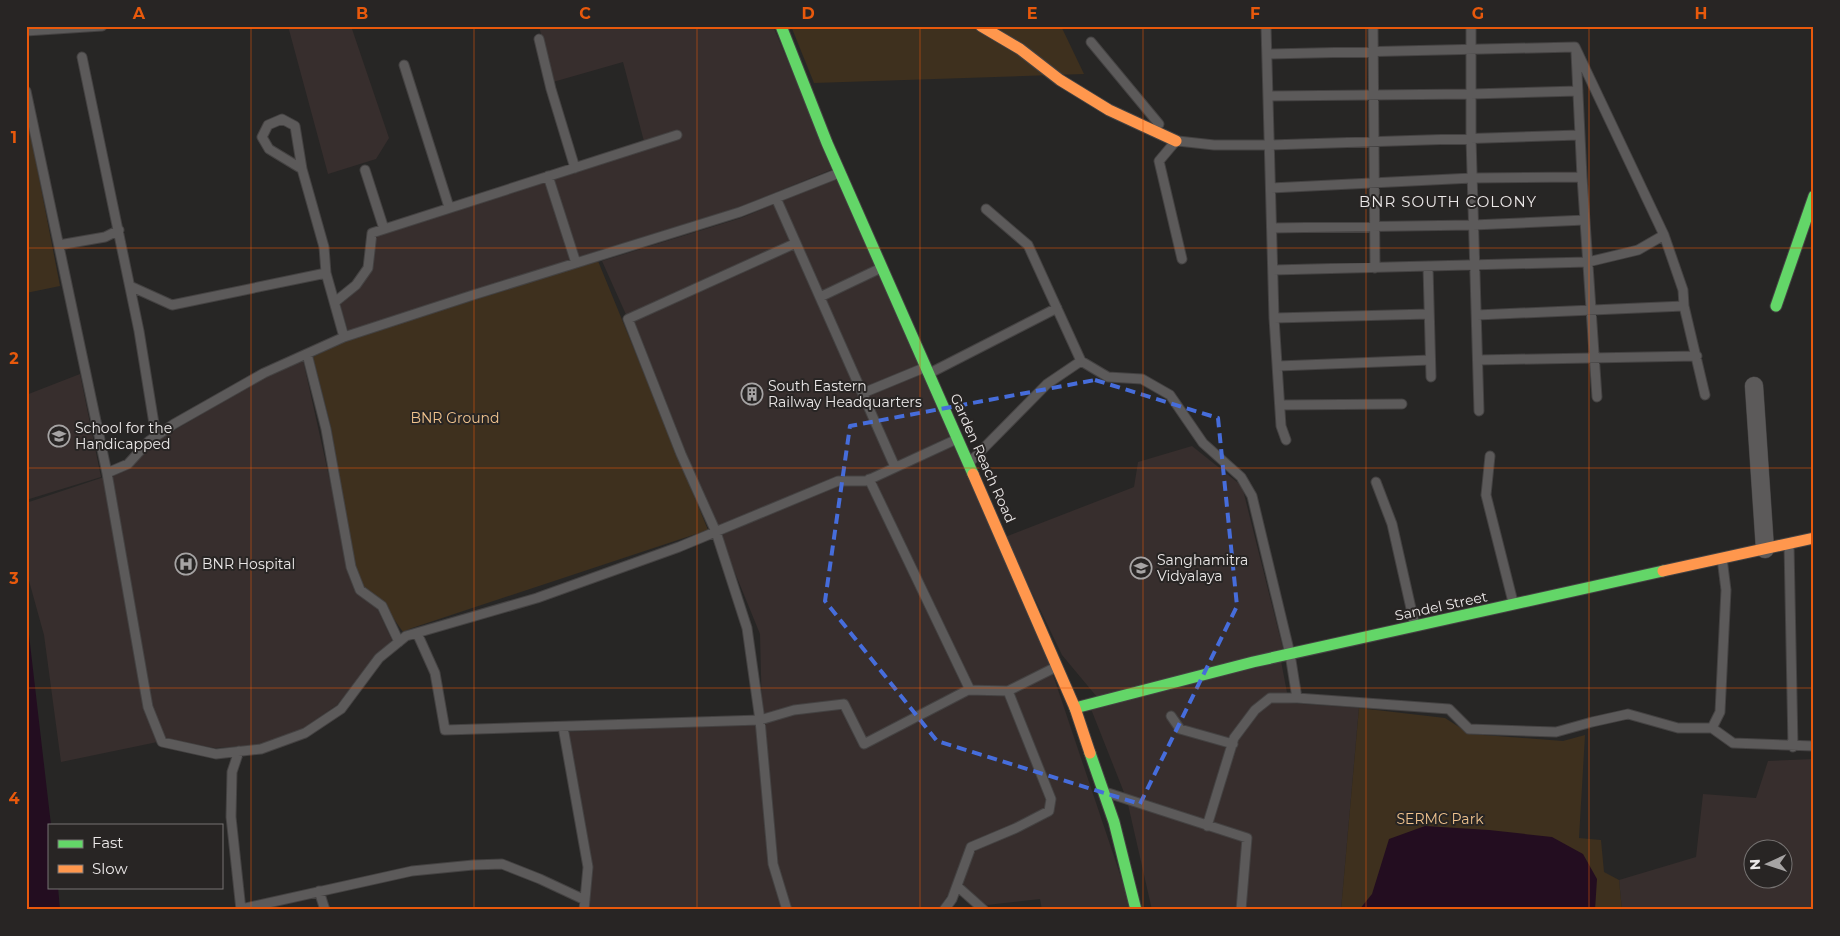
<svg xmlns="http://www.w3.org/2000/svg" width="1840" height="936" viewBox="0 0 1840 936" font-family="Montserrat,sans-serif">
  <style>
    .built { fill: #372e2d; fill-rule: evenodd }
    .green { fill: #3e301e }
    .water { fill: #230d20 }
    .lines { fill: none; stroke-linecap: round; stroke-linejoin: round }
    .lane-casing { stroke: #444242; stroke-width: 11 }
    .street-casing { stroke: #444242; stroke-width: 19 }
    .fast-casing { stroke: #444242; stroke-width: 13 }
    .slow-casing { stroke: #444242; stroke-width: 13 }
    .lane { stroke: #5c5a5a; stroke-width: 9 }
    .street { stroke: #5c5a5a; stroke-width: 18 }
    .fast { stroke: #63d668; stroke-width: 11 }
    .slow { stroke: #ff974d; stroke-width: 11 }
    .marked { fill: none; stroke: #466ddb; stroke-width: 4; stroke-dasharray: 10 6; stroke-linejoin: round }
    .grid { fill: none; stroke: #e8590c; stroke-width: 1; stroke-opacity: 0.55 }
    .labels { text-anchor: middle; stroke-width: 4; stroke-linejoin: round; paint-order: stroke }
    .poi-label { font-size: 14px; fill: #ebe8e8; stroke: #282524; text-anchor: start }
    .park-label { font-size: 14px; fill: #f0c38e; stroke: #282524 }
    .street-label { font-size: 14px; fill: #ebe8e8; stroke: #282524 }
    .neighbourhood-label { font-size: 15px; letter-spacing: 1px; fill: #ebe8e8; stroke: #282524 }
    .neatline { fill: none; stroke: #e8590c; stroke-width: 2 }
    .grid-label { font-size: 16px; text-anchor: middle; font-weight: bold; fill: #e8590c }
  </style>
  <rect width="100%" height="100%" fill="#272625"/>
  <path class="built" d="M 288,26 L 351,26 L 389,138 L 376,159 L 328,174 Z
    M 539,26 L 773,26 L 833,169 L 739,207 L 591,253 L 348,331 L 340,304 L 359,288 L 376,235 L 646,149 L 623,62 L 553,82 Z
    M 837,178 L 950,436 L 865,477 L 839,477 L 716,528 L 628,319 L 602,261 L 741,218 Z
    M 303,360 L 338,517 L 345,558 L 356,592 L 377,608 L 392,640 L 376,657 L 337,705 L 302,729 L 258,745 L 215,748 L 167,740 L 61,762 L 44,635 L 26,570 L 26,503 L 113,474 L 133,466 L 151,444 L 262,379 Z
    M 80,374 L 101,477 L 26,500 L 26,395 Z
    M 957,445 L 1043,645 L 1132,910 L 1042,910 L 1040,899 L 987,905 L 955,884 L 938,910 L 587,910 L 591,871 L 565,732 L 755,723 L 762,715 L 760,634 L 720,536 L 836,484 L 866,486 Z
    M 1192,446 L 1242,486 L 1283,649 L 1097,697 L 1062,655 L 1005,537 L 1134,487 L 1138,462 Z
    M 1281,661 L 1289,703 L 1359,708 L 1341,910 L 1152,910 L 1127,800 L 1091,709 Z
    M 1814,759 L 1814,910 L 1622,910 L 1619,880 L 1696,857 L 1703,794 L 1756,798 L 1768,761 ZM 1752,848 L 1782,848 L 1782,878 L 1752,878 Z"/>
  <path class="green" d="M 791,26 L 1061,26 L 1084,74 L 814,83 Z
    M 26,111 L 60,286 L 26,293 Z
    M 598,261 L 708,530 L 412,628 L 403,632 L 382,602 L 362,587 L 354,567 L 331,427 L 313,357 L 347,340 Z
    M 1359,708 L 1445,718 L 1470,734 L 1563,741 L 1585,735 L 1579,838 L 1601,840 L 1604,872 L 1619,880 L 1622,910 L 1341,910 Z"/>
  <path class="water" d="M 26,627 L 29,635 L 51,825 L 49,825 L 49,887 L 58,887 L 60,910 L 26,910 Z
    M 1425,826 L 1489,830 L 1552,837 L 1583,854 L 1597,879 L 1595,910 L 1359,910 L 1372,894 L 1389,839 Z"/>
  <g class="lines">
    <g class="lane-casing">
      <path id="lane" d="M 1266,26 L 1274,318 L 1281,426 L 1286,440
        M 1373,26 L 1375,268
        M 1471,26 L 1471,138 L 1479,411
        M 26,31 L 102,26
        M 539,39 L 551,89 L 575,168
        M 1091,42 L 1159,124
        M 1575,47 L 1664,235 L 1683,290 L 1684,306 L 1705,395
        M 1576,52 L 1582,177 L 1597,397
        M 1267,54 L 1575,47
        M 82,57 L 139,331 L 156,436
        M 404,65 L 449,207
        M 26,91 L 107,473 L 148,707 L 162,742 L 216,754 L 261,749 L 305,733 L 341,709 L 379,658 L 406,636 L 537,598 L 679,547 L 838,481 L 866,481 L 957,439
        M 1268,96 L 1471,94 L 1578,91
        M 1178,141 L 1214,145 L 1270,145 L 1579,135
        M 1175,142 L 1159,161 L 1182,259
        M 302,169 L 269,149 L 262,137 L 268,125 L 282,119 L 295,126 L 302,169 L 324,247 L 326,273 L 344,337
        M 365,170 L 384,229
        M 548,176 L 576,263
        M 1271,188 L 1472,178 L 1582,177
        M 776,198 L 895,467
        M 986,209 L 1028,245 L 1081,361 L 1108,377 L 1142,379 L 1170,395 L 1203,443 L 1241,477 L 1252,496 L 1290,654 L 1297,698 L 1449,709 L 1469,729 L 1556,732 L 1592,722 L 1628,714 L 1678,728 L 1712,728 L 1733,743 L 1814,746
        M 1272,228 L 1473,225 L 1585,220
        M 796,243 L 628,319 L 681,454 L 716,532 L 747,628 L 760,720 L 794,710 L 844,704 L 864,744 L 968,690 L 1008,691 L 1056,667
        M 59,245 L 105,237 L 119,230
        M 1428,267 L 1431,377
        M 1273,270 L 1588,262 L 1638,250 L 1664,235
        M 130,286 L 172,305 L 326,273
        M 820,297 L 881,268
        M 335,302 L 356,285 L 368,268 L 372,233 L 677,135
        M 1477,315 L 1684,306
        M 1274,318 L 1429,314
        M 307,354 L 326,429 L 351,567 L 360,590 L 382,606 L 399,642
        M 1478,360 L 1697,356
        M 1278,366 L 1430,360
        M 930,373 L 1057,308
        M 863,393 L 926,367
        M 1280,405 L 1402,404
        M 1490,456 L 1486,495 L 1513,602
        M 969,463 L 1047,384 L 1081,361
        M 107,473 L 128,464 L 149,441 L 174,424 L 264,373 L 344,337 L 473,295 L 740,212 L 839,173
        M 869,479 L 970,690
        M 1376,482 L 1392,524 L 1415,626
        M 1789,544 L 1793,747
        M 417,633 L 435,673 L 445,730 L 760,720 L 773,864 L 787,910
        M 1171,716 L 1180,729 L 1233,744
        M 563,727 L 588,867 L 584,910
        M 1712,728 L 1720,712 L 1726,590 L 1722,558
        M 239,751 L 232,772 L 231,817 L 241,910
        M 1108,793 L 1247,838 L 1241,910
        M 1207,826 L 1234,738 L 1255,710 L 1270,698 L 1297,698
        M 957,886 L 984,910
        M 319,891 L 325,910
        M 241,909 L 412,871 L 473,865 L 502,864 L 540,879 L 585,900
        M 944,910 L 952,899 L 971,847 L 1016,828 L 1049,811 L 1051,799 L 1008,691"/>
    </g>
    <g class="street-casing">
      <path id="street" d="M 1754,386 L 1765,549"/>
    </g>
    <g class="fast-casing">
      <path id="fast" d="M 781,26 L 827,143 L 973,474
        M 1776,306 L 1814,196
        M 1075,708 L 1253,662 L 1663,571
        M 1090,753 L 1114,822 L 1136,910"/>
    </g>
    <g class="slow-casing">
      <path id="slow" d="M 981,26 L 1020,49 L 1060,80 L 1109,110 L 1176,141
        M 973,474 L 1075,708 L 1090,753
        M 1663,571 L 1814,538"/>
    </g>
    <use href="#lane" class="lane"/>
    <use href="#street" class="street"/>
    <use href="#fast" class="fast"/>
    <use href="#slow" class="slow"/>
  </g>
  <path class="marked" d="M 1095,380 L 1218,418 L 1237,606 L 1140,804 L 937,741 L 825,601 L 850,426 Z"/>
  <path class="grid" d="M 251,26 L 251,910M 474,26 L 474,910M 697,26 L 697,910M 920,26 L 920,910M 1143,26 L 1143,910M 1366,26 L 1366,910M 1589,26 L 1589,910M 26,248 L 1814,248M 26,468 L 1814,468M 26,688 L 1814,688"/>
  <defs>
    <g id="building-ring" transform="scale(1.125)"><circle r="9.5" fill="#282524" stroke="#a6a4a4" stroke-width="1.5"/><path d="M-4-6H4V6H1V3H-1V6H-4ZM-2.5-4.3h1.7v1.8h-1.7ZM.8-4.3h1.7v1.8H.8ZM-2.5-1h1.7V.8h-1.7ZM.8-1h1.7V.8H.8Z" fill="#a6a4a4"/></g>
    <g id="school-ring" transform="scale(1.125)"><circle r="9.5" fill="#282524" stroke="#a6a4a4" stroke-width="1.5"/><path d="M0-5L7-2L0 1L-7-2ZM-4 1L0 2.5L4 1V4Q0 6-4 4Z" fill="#a6a4a4"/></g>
    <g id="hospital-ring" transform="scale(1.125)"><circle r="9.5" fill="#282524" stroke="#a6a4a4" stroke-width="1.5"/><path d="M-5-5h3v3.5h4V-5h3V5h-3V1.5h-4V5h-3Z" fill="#a6a4a4"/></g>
  </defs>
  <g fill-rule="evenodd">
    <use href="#building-ring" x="752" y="394"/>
    <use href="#school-ring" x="59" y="436"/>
    <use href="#hospital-ring" x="186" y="564"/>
    <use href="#school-ring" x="1141" y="568"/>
  </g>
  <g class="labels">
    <g class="poi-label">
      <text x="768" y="391">South Eastern<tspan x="768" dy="16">Railway Headquarters</tspan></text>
      <text x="75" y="433">School for the<tspan x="75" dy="16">Handicapped</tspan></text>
      <text x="1157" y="565">Sanghamitra<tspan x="1157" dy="16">Vidyalaya</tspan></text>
      <text x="202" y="569">BNR Hospital</text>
    </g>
    <g class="park-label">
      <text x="455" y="423">BNR Ground</text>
      <text x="1440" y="824">SERMC Park</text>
    </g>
    <g class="street-label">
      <text transform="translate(983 458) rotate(66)" y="5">Garden Reach Road</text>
      <text transform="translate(1441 606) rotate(-12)" y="5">Sandel Street</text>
    </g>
    <g class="neighbourhood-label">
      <text x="1448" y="207">BNR SOUTH COLONY</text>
    </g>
  </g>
  <rect width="1840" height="936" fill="none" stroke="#282524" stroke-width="55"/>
  <rect x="48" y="824" width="175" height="65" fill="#282524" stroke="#767372"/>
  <rect x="58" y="840" width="25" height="8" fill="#63d668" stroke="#767372"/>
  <text x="92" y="848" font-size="15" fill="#ebe8e8">Fast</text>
  <rect x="58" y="865" width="25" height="8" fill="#ff974d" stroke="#767372"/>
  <text x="92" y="874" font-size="15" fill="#ebe8e8">Slow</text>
  <g transform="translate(1768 864) rotate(267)"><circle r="24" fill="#282524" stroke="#767372"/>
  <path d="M0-4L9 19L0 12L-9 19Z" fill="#a6a4a4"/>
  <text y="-8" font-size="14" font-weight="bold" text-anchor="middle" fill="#ebe8e8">N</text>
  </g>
  <rect x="28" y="28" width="1784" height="880" class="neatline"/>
  <g class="grid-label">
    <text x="139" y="19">A</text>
    <text x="362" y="19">B</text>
    <text x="585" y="19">C</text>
    <text x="808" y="19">D</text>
    <text x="1032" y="19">E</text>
    <text x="1255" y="19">F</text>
    <text x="1478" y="19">G</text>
    <text x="1701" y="19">H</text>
    <text x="14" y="143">1</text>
    <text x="14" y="364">2</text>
    <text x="14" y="584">3</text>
    <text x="14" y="804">4</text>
  </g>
</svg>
